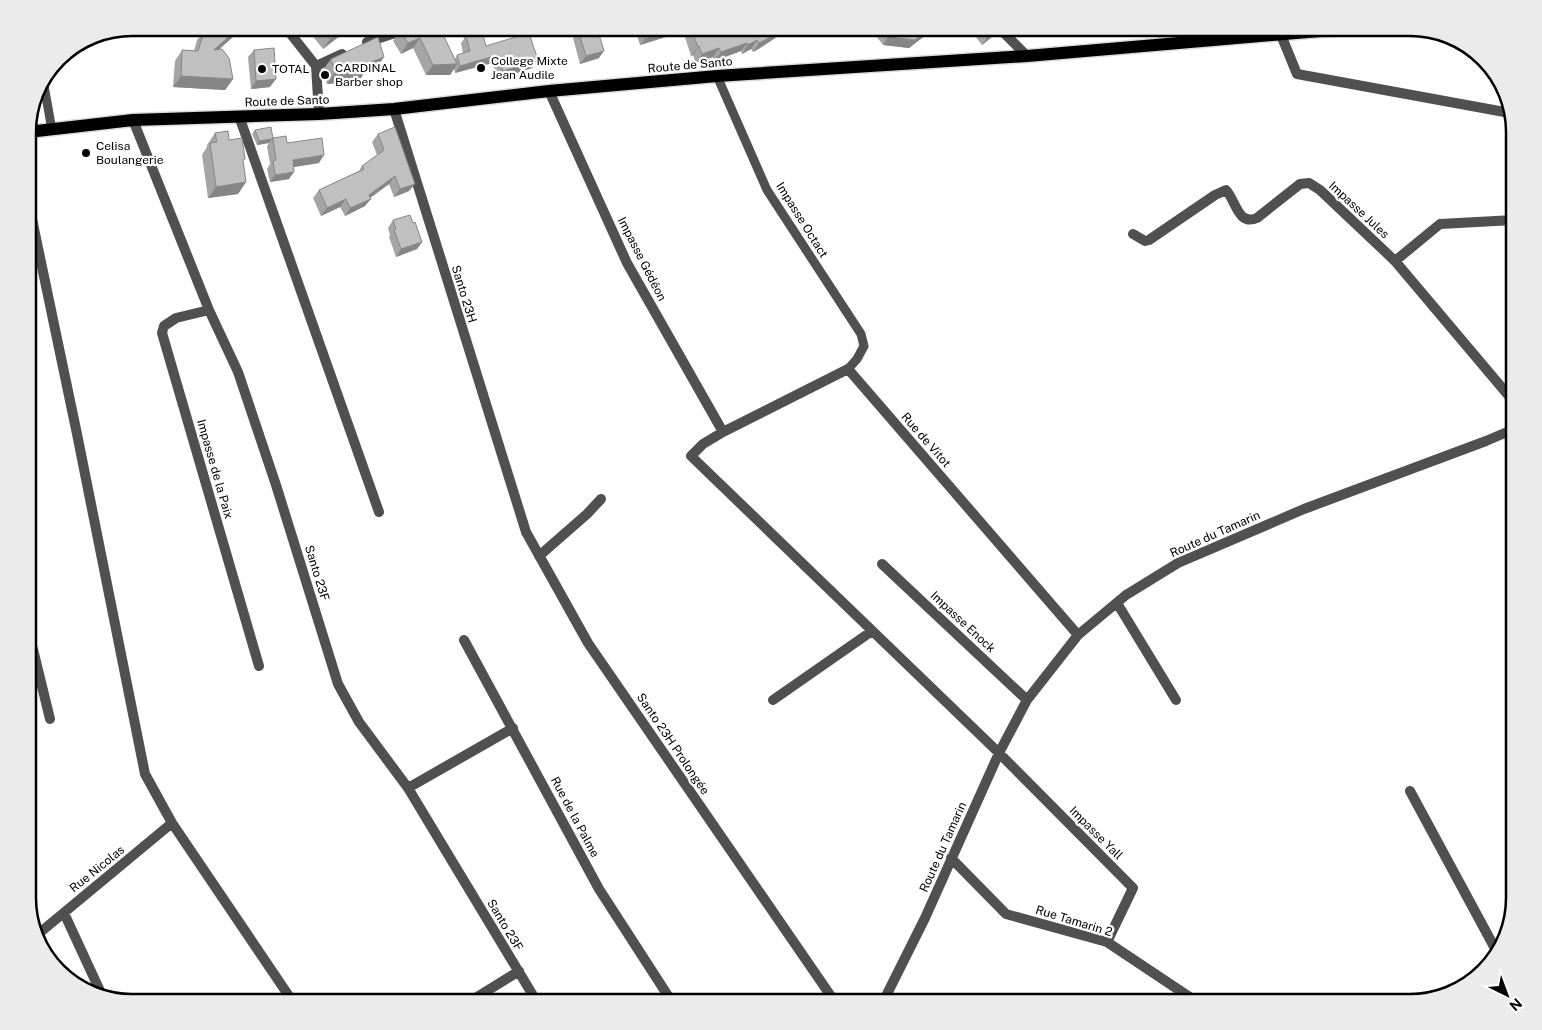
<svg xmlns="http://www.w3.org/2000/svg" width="1542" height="1030" viewBox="0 0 1542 1030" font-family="'Public Sans',sans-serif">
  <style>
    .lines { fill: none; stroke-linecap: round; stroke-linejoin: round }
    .primary-casing { stroke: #dbdbdb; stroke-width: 15 }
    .service { stroke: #505050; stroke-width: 9 }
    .minor { stroke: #505050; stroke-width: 10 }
    .primary { stroke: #000; stroke-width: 12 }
    .wall { fill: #a5a5a5 }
    .shaded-wall { fill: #868686 }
    .building { fill: #c0c0c0; stroke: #868686 }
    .poi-dot { fill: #000; stroke: #fff; stroke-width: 2 }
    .labels { text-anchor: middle; stroke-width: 4.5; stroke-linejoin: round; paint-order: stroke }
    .poi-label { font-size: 12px; fill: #000; stroke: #fff; text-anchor: start }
    .street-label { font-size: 12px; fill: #000; stroke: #fff }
    .rim { fill: none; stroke: #000; stroke-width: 2.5 }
  </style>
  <rect width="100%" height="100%" fill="#fff"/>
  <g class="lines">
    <g class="primary-casing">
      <path id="primary" d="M 28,132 L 133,120 L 319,114 L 394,109 L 549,91 L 717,76 L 1027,56 L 1355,28"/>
    </g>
    <path class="service" d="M 717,76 L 767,190 L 861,334 L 864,346 L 857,359 L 848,369
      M 43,80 L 52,130"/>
    <path class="minor" d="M 286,28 L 316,66 L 319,114
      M 999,28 L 1027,56
      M 1281,35 L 1297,74 L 1510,113
      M 367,42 L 411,28
      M 316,66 L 342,54
      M 549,91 L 627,263 L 723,432
      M 394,109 L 526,532 L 588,643 L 835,1002
      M 239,116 L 379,512
      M 133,120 L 209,310 L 238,372 L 276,485 L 338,684 L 359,722 L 408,788 L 537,1002
      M 28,200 L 77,434 L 145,774 L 172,823 L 293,1002
      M 1133,234 L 1145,241 L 1149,240 L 1215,195 L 1226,190 C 1236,201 1238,226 1257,218 L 1300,184 L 1309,183 L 1320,190 L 1395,261 L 1514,402
      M 1395,261 L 1440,224 L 1514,220
      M 209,310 L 176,318 L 164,326 L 162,333 L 259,666
      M 539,556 L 587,514 L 601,499
      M 882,564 L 1027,700
      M 1117,603 L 1176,700
      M 28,629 L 50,719
      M 1078,635 L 848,369 L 723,432 L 703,444 L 691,456 L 999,753 L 1133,888 L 1107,942
      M 464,640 L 599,889 L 672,1002
      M 773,700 L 872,631
      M 408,788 L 513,728
      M 1410,791 L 1498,954
      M 951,858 L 1006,914 L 1107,942 L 1197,1002
      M 64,913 L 101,993
      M 37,935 L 172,823
      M 469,1002 L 519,971
      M 883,1002 L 925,918 L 999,753 L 1027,700 L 1078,635 L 1126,595 L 1178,563 L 1304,509 L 1486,441 L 1514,429"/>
    <use href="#primary" class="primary"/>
  </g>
  <path class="wall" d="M 207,28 L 243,28 L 219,49 L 233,79 L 225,90 L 173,87 L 175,61 L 182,50 L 194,51 L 197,40 Z
    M 306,28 L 350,28 L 323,49 Z
    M 411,28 L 455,59 L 457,55 L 463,54 L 461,43 L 464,39 L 463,35 L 468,28 L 486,46 L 532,68 L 498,79 L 492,63 L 455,73 L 454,69 L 450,75 L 426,75 L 413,48 L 401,54 L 393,41 L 400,31 Z
    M 636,28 L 676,28 L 672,35 L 640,45 L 635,29 Z
    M 694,28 L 790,28 L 760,48 L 753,52 L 751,49 L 742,54 L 741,51 L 714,61 L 713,57 L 696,63 L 693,55 L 691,56 L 685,37 L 691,29 Z
    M 870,28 L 935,28 L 927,34 L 909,48 L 883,45 Z
    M 969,28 L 998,28 L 998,29 L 993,36 L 982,45 Z
    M 125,29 L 120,34 L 116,31 Z
    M 578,30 L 599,58 L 580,64 L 573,38 Z
    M 254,50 L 270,87 L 251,89 L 248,57 Z
    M 384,57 L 375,69 L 364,73 L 359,81 L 327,84 L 323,70 L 331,59 Z
    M 255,130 L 287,143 L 319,163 L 294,167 L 289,179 L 270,182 L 267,169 L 270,164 L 267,146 L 269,143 L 257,145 L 252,134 Z
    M 215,133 L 243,162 L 246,182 L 238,194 L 208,198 L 202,155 L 207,147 L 207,145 Z
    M 378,134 L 409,191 L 394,197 L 389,184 L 370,198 L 365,206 L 345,216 L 340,207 L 321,216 L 313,198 L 319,190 L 359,171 L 362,166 L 377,155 L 372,142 Z
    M 393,220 L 413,223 L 422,242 L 417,249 L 396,257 L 389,237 L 390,235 L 388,228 Z"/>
  <path class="shaded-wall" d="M 238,28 L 243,28 L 206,61 L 214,50 Z
    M 345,28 L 350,28 L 323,49 L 330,39 Z
    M 784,28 L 790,28 L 760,48 L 753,52 L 759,43 Z
    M 932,28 L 935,28 L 927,34 L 909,48 L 883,45 L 888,37 Z
    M 676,29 L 672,35 L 640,45 L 645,39 Z
    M 998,29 L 993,36 L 982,45 L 987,38 Z
    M 420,38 L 413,48 L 401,54 L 408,43 Z
    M 757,40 L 751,49 L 742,54 L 748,45 Z
    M 747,43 L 741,51 L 714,61 L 721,52 Z
    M 699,46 L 693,55 L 691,56 L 698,47 Z
    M 719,48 L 713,57 L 696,63 L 702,54 Z
    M 604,51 L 599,58 L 580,64 L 586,56 Z
    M 498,55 L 492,63 L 455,73 L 460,66 Z
    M 384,57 L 375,69 L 364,73 L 359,81 L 327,84 L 335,72 L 366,64 Z
    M 538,60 L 532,68 L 498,79 L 503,71 Z
    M 457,64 L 450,75 L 426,75 L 433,65 Z
    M 181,76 L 233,79 L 225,90 L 173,87 Z
    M 276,79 L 270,87 L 251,89 L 256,81 Z
    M 272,139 L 269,143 L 257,145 L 259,141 Z
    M 324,155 L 319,163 L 287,168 L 293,160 Z
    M 294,172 L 289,179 L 270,182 L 275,175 Z
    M 395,176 L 389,184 L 367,200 L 371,199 L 365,206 L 345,216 L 350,208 L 369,195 Z
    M 246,182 L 238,194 L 208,198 L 216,187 Z
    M 415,184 L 409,191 L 394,197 L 400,189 Z
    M 346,199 L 340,207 L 321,216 L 327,208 Z
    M 422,242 L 417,249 L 396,257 L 401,249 Z"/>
  <path class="building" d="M 207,28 L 238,28 L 214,50 L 222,49 L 229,58 L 233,79 L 181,76 L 182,50 L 198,51 L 205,29 Z
    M 321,28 L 345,28 L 330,39 Z
    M 411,28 L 440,28 L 457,64 L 433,65 L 420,38 L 408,43 L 400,31 Z
    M 468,28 L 481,28 L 486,46 L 529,33 L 538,60 L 503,71 L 498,55 L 460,66 L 457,55 L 470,51 L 466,36 L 470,34 Z
    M 586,28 L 597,28 L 604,51 L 586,56 L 578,30 Z
    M 641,28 L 676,28 L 676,29 L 645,39 Z
    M 694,28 L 784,28 L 767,39 L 759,43 L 757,40 L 748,45 L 747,43 L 721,52 L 719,48 L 702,54 L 699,46 L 698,47 L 691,29 Z
    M 881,28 L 932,28 L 915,40 L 888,37 Z
    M 979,28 L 998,28 L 998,29 L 987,38 Z
    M 378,37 L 384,57 L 366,64 L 367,70 L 335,72 L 331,59 Z
    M 274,48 L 276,79 L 256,81 L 254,50 Z
    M 271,127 L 273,139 L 273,138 L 272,139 L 259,141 L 255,130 Z
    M 395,127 L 415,184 L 400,189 L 395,176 L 369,195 L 371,199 L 350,208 L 346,199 L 327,208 L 319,190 L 364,169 L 362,166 L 384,150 L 378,134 Z
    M 228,131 L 229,140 L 242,138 L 245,159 L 243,160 L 246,182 L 216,187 L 210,143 L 217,142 L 215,133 Z
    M 286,136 L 287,143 L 322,138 L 324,155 L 293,160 L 294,172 L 275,175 L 273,161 L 276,160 L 273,138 Z
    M 410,215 L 413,223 L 415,222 L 422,242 L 401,249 L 394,230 L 396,229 L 393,220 Z"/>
  <g class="poi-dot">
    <circle cx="481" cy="68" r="5"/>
    <circle cx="262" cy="69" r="5"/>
    <circle cx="325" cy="75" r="5"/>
    <circle cx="86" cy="153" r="5"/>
  </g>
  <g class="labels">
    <g class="poi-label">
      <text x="491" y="65">College Mixte<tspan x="491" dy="14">Jean Audile</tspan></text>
      <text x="335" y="72">CARDINAL<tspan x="335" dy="14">Barber shop</tspan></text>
      <text x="272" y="73">TOTAL</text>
      <text x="96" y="150">Celisa<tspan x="96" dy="14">Boulangerie</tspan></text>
    </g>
    <g class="street-label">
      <text transform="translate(690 65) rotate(-5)" y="4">Route de Santo</text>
      <text transform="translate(287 101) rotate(-2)" y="4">Route de Santo</text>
      <text transform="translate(1359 210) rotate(43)" y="4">Impasse Jules</text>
      <text transform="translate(802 220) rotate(58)" y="4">Impasse Octact</text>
      <text transform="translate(642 259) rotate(63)" y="4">Impasse Gédéon</text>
      <text transform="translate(464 294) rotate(73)" y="4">Santo 23H</text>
      <text transform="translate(926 440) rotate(49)" y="4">Rue de Vitot</text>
      <text transform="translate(215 469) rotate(74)" y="4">Impasse de la Paix</text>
      <text transform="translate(1215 534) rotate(-24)" y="4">Route du Tamarin</text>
      <text transform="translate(317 573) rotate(73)" y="4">Santo 23F</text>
      <text transform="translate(963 622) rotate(43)" y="4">Impasse Enock</text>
      <text transform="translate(673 744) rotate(56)" y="4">Santo 23H Prolongée</text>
      <text transform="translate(575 817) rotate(62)" y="4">Rue de la Palme</text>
      <text transform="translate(1096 833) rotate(45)" y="4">Impasse Yall</text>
      <text transform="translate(943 847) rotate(-66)" y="4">Route du Tamarin</text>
      <text transform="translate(97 869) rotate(-39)" y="4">Rue Nicolas</text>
      <text transform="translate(1074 921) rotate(17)" y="4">Rue Tamarin 2</text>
      <text transform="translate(505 925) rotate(59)" y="4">Santo 23F</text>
    </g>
  </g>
  <path d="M0 0H1542V1030H0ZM132 36H1410A96 96 0 0 1 1506 132V898A96 96 0 0 1 1410 994H132A96 96 0 0 1 36 898V132A96 96 0 0 1 132 36Z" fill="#ebebeb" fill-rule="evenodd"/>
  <path class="rim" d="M132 36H1410A96 96 0 0 1 1506 132V898A96 96 0 0 1 1410 994H132A96 96 0 0 1 36 898V132A96 96 0 0 1 132 36Z"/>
  <g transform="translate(1507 995) rotate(138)" stroke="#ffffff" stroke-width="4" paint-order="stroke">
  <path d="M0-4L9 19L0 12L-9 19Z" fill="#000000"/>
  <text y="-8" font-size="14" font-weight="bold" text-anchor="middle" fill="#000000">N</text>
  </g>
</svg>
